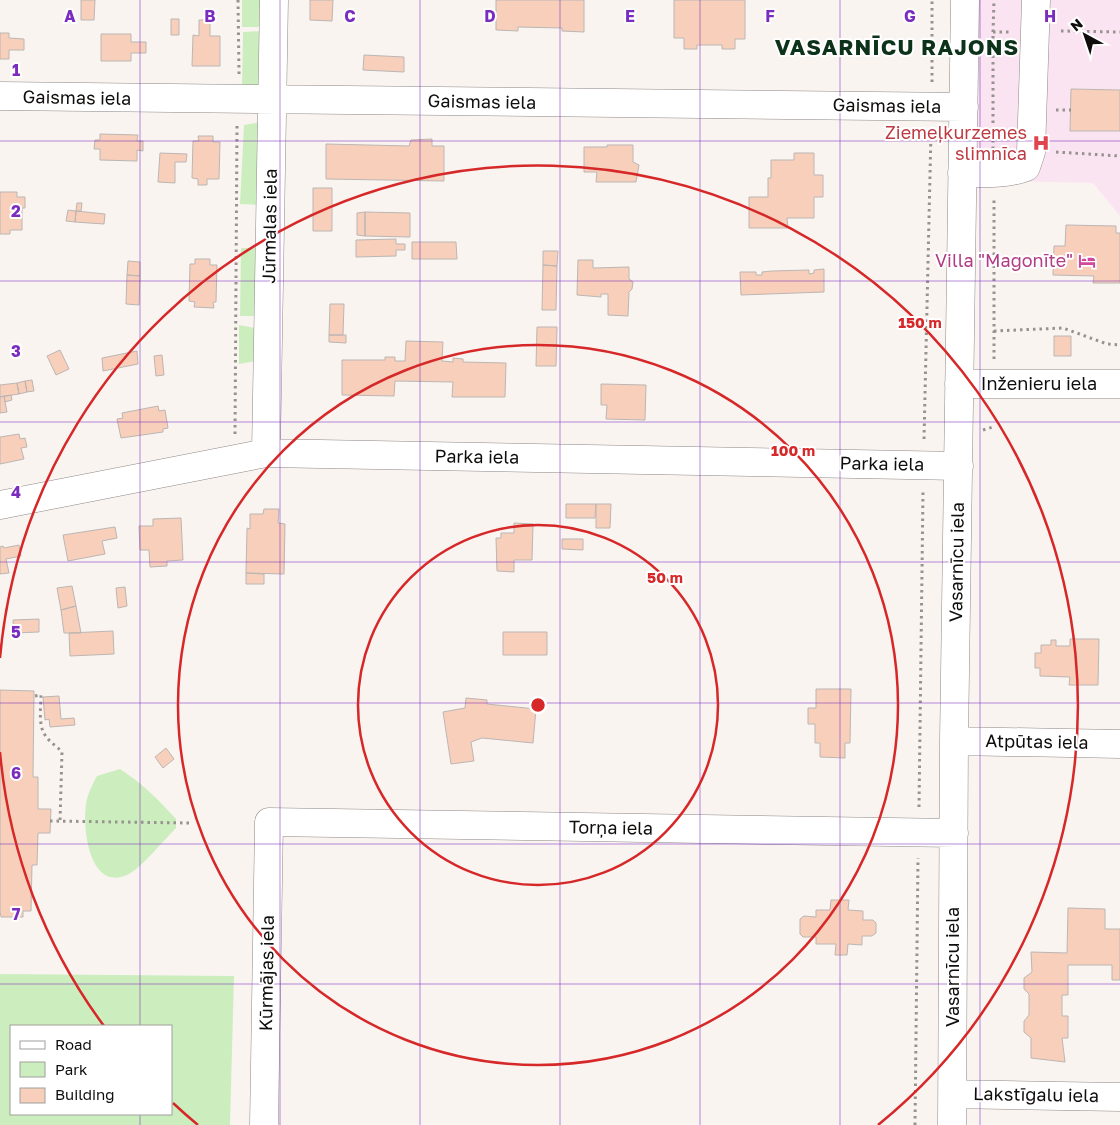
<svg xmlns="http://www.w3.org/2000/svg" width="1120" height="1125" viewBox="0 0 1120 1125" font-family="'Golos Text',sans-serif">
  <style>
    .medical { fill: #fbe4f1 }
    .green { fill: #cceebf; fill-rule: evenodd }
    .building { fill: #f7cfbb; stroke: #bcb6b3 }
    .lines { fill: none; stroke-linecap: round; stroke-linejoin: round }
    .minor-casing { stroke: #8e8886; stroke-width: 29 }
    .path { stroke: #96928f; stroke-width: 3; stroke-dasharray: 2.5 4; stroke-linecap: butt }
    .minor { stroke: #fff; stroke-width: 28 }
    .grid { fill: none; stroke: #7b2cbf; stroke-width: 1; stroke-opacity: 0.55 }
    .ring { fill: none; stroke: #d62828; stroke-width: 2.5 }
    .labels { text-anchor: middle; stroke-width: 4; stroke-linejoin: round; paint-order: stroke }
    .street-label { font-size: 18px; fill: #100e0d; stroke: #fff }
    .health-label { font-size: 18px; fill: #be3a42; stroke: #fff; text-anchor: end }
    .hotel-label { font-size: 18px; fill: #b23c85; stroke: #fff; text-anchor: end }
    .district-label { font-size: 22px; font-weight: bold; letter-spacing: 1px; fill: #0d321a; stroke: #fff }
    .grid-label { font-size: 16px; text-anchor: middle; font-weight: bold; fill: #7b2cbf; stroke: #fff; stroke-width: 4; stroke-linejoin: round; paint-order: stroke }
    .centre { fill: #d62828; stroke: #fff; stroke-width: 2.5 }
    .ring-label { font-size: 15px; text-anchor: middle; font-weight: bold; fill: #d62828; stroke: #fff; stroke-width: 4; stroke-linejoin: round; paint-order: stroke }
  </style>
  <rect width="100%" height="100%" fill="#faf4f1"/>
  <path class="medical" d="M 965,0 L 1120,0 L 1120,216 L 1093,183 L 962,180 Z"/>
  <path class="green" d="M 242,0 L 265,0 L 265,27 L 242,27 Z
    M 262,31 L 266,35 L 259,87 L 242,89 L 243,32 Z
    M 261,122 L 261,205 L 240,204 L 244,125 Z
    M 241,248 L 260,248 L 260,316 L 240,316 Z
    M 239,325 L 260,329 L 256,361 L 239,364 Z
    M 120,769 C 142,783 159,800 176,819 L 176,828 C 165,839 141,868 129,874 C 90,894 82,829 86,805 C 87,795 92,785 97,776 Z
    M 0,974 L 234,976 L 230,1125 L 0,1125 ZM 11,1026 L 171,1026 L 171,1114 L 11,1114 Z"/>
  <path class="building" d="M 81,0 L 95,0 L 94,20 L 81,20 Z
    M 310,0 L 333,0 L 332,21 L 310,20 Z
    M 496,0 L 584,0 L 584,32 L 562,31 L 562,28 L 518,27 L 518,31 L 496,30 Z
    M 674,0 L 745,0 L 745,39 L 735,39 L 735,49 L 722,49 L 722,45 L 697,45 L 697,49 L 684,49 L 684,38 L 674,38 Z
    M 171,19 L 179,19 L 179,35 L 171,35 Z
    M 199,20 L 210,20 L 210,36 L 220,36 L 220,66 L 192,66 L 193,35 L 199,36 Z
    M 0,33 L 9,33 L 9,38 L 24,39 L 24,50 L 9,50 L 9,59 L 0,59 Z
    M 101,34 L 131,34 L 131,42 L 146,42 L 146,53 L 131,53 L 131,61 L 101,61 Z
    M 364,55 L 404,57 L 404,72 L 363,70 Z
    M 1071,89 L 1120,90 L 1120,131 L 1070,131 Z
    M 100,134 L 138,135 L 137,141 L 143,141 L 143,151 L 137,150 L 137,161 L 100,160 L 100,149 L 94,149 L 95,140 L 100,140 Z
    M 198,136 L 213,136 L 213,142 L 220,142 L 219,179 L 207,179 L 207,185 L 198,185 L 198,179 L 192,178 L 193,141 L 199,141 Z
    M 432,139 L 432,146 L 444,146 L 444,181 L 326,179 L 326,144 L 409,146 L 411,140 Z
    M 607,145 L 633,145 L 633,162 L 639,165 L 636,182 L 596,182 L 597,172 L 584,172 L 584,147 L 607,147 Z
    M 160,153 L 187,154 L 186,162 L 175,162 L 175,183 L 158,182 Z
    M 794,153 L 814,153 L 814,175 L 823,175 L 823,197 L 814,197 L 814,218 L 787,218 L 788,228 L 749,228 L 749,197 L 768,197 L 768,178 L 771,178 L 771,160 L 794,160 Z
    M 313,188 L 332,188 L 332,231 L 313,231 Z
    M 0,192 L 17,192 L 17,197 L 25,197 L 25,208 L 22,208 L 22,230 L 10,230 L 10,234 L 0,234 Z
    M 77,203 L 82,203 L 81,211 L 76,211 Z
    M 68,210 L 76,211 L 75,222 L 66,221 Z
    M 76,211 L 105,214 L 104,224 L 75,222 Z
    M 365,212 L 410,213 L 410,237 L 365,236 Z
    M 365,212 L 365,236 L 357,235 L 357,213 Z
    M 1066,225 L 1116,226 L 1116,233 L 1120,233 L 1120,283 L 1093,283 L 1094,276 L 1053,275 L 1054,246 L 1065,246 Z
    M 396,239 L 396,244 L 405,244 L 405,250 L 396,250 L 396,256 L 356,257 L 356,240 Z
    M 412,242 L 456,242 L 457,259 L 412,259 Z
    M 543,251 L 558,251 L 557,266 L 543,265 Z
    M 195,259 L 210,259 L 210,265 L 217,265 L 216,302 L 213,302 L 214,308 L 194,307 L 195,302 L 189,301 L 190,264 L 195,264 Z
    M 578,260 L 593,260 L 593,268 L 629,267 L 629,279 L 633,282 L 632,289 L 629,292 L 628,316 L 608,315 L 608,294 L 601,294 L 601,297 L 577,295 Z
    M 128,261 L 140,262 L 140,276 L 127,275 Z
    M 543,265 L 557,266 L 556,310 L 542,310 Z
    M 824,269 L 824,292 L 741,295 L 740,272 L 756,272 L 756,275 L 762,275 L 762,272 L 772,271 L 809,270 L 809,274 L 814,273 L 814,270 Z
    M 127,275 L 140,276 L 139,305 L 126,304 Z
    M 330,304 L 344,304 L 343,335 L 329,335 Z
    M 537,327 L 557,327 L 556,366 L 536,366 Z
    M 329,335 L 346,335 L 346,343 L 329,342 Z
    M 1054,336 L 1071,336 L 1071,356 L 1054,356 Z
    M 406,341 L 443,342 L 442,361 L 453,362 L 453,358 L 463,359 L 463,362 L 506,363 L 505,397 L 452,397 L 453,382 L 395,381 L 394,396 L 342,395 L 342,360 L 385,360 L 385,357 L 395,357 L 395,361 L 405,361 Z
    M 60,350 L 69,369 L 56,375 L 47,356 Z
    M 137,351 L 138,364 L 103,371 L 102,358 Z
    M 162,355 L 164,375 L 156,376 L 154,356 Z
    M 32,380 L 34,391 L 27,392 L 25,381 Z
    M 25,381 L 27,392 L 19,394 L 17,383 Z
    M 17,383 L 19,394 L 0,397 L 0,385 Z
    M 601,384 L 646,385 L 645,420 L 606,419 L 607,405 L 601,405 Z
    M 11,395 L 12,400 L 5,402 L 4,396 Z
    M 4,396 L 7,412 L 0,413 L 0,397 Z
    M 158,406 L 159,411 L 165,410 L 168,428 L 163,429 L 163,432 L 121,438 L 117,419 L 123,418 L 122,413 Z
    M 19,434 L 20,439 L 25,438 L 27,447 L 21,448 L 24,459 L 0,464 L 0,437 Z
    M 566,504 L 596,504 L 595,518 L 566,518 Z
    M 596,504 L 611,504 L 610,528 L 596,528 Z
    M 264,509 L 279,509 L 278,523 L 285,524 L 284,574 L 246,573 L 247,528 L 250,529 L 250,514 L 263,514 Z
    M 181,518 L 183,560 L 167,561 L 167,566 L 150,567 L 149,550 L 140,550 L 139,526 L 153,526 L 153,519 Z
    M 514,523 L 533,524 L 532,560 L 514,560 L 514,572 L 497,571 L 496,538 L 501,538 L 501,533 L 514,533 Z
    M 115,527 L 117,538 L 102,541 L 105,554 L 68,561 L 63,535 Z
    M 562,539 L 583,539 L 583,550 L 562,549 Z
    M 19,545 L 21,556 L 6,559 L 9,573 L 0,574 L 0,547 L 3,546 L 4,548 Z
    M 246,573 L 264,574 L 264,584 L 246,584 Z
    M 72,586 L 76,606 L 61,610 L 57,588 Z
    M 125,587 L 127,606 L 118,608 L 116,588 Z
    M 76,606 L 81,633 L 64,633 L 61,610 Z
    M 39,619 L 39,632 L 14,633 L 13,620 Z
    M 113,631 L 114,654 L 70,656 L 69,633 Z
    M 503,632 L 547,632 L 547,655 L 503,655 Z
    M 1070,639 L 1099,639 L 1098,685 L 1069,685 L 1070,677 L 1040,676 L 1040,668 L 1035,668 L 1035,653 L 1041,653 L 1041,645 L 1051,645 L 1051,640 L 1056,640 L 1056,646 L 1070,646 Z
    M 816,689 L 851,689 L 850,743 L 845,743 L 845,758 L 820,757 L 820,743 L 815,743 L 815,724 L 808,724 L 808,708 L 816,708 Z
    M 0,690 L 34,691 L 33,777 L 38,777 L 38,809 L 51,809 L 50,833 L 38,833 L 37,865 L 32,865 L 31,911 L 23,911 L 23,917 L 1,917 L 0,911 Z
    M 59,696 L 61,719 L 74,718 L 75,725 L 50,727 L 49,719 L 45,720 L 43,697 Z
    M 466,698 L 487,700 L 487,704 L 536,709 L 533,743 L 482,738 L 471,742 L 474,761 L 451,764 L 443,712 L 465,708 Z
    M 166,748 L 174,759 L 163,768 L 155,757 Z
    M 831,900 L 849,900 L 848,910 L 863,911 L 863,920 L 873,920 L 876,923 L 876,933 L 872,936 L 862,936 L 862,945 L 848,944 L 847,955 L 835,955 L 836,944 L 816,944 L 816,937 L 803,937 L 800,934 L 800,919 L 804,916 L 816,917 L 816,910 L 830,910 Z
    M 1068,908 L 1105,909 L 1105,929 L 1120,929 L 1120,980 L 1112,980 L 1112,965 L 1068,965 L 1068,995 L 1062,995 L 1062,1016 L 1068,1016 L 1068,1038 L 1062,1038 L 1065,1062 L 1031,1058 L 1031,1038 L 1024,1032 L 1024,1021 L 1029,1015 L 1029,994 L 1024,989 L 1024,978 L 1032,972 L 1031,952 L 1067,953 Z"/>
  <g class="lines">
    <g class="minor-casing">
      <path id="minor" d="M 0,96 L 964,107
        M 962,173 C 984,173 1006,175 1026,167 L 1031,152 L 1036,0
        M 959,384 L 1120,384
        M 266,453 L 274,0
        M 0,505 L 266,453 L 959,466
        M 954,741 L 1120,744
        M 953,1094 L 1120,1097
        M 264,1125 L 269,822 L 954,833
        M 952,1125 L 954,741 L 965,0"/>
    </g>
    <path class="path" d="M 238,0 L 239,74
      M 1061,31 L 1120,32
      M 993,32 L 994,0
      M 932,82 L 932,0
      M 1056,110 L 1071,110
      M 993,149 L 993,32 L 1009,32
      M 1056,152 L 1120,156
      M 994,331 L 1063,328 L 1107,344 L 1120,345
      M 994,359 L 994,198
      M 983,430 L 993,427
      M 235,434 L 237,125
      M 924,439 L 931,131
      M 35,696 L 41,695 C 41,707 38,725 45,735 C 49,742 57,746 62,752 L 60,821
      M 919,807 L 923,491
      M 50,821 L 189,823
      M 915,1125 L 918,858"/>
    <use href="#minor" class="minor"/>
  </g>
  <path class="grid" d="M 140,0 L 140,1026M 280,0 L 280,1125M 420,0 L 420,1125M 560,0 L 560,1125M 700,0 L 700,1125M 840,0 L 840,1125M 980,0 L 980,1125M 0,141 L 1120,141M 0,281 L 1120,281M 0,422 L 1120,422M 0,562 L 1120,562M 0,703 L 1120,703M 0,844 L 1120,844M 0,984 L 1120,984M 140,1114 L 140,1125"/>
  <g class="ring">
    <circle cx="538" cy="705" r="180"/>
    <circle cx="538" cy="705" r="360"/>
    <path d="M198 1125A540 540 0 0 1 173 1103M104 1026A540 540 0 0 1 0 752M0 658A540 540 0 1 1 878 1125"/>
  </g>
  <defs>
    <g id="hospital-bare" transform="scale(1.35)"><path d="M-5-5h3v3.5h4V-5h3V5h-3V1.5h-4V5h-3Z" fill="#e0444e" stroke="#fff" stroke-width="2.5" paint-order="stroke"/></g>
    <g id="hotel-bare" transform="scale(1.35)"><path d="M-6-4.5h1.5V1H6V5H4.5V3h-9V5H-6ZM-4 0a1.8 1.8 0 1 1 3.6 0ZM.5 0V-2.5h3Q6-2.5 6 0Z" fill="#d1479c" stroke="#fff" stroke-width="2.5" paint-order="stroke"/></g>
  </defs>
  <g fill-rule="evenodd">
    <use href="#hospital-bare" x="1041" y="143"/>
    <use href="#hotel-bare" x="1087" y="261"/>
  </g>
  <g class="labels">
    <g class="street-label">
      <text transform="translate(77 98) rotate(1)" y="6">Gaismas iela</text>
      <text transform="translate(482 102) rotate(1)" y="6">Gaismas iela</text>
      <text transform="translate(887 106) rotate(1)" y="6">Gaismas iela</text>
      <text transform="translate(270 226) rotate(-89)" y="6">Jūrmalas iela</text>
      <text x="1039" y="390">Inženieru iela</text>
      <text transform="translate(477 457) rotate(1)" y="6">Parka iela</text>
      <text transform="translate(882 464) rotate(1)" y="6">Parka iela</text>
      <text transform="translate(957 562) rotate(-89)" y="6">Vasarnīcu iela</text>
      <text transform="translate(1037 742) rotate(1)" y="6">Atpūtas iela</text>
      <text transform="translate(611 828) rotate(1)" y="6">Torņa iela</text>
      <text transform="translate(953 967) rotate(-90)" y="6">Vasarnīcu iela</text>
      <text transform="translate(267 973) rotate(-89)" y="6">Kūrmājas iela</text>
      <text transform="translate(1036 1095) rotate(1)" y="6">Lakstīgalu iela</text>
    </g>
    <g class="health-label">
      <text x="1027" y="139">Ziemeļkurzemes<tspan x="1027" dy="21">slimnīca</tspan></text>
    </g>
    <g class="hotel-label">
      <text x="1073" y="267">Villa "Magonīte"</text>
    </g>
    <g class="district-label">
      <text x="897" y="55">VASARNĪCU RAJONS</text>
    </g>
  </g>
  <g class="grid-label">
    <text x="70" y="22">A</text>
    <text x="210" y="22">B</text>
    <text x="350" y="22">C</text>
    <text x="490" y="22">D</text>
    <text x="630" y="22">E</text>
    <text x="770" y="22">F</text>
    <text x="910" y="22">G</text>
    <text x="1050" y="22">H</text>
    <text x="16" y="76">1</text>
    <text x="16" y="217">2</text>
    <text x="16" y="357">3</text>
    <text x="16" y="498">4</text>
    <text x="16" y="638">5</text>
    <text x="16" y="779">6</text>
    <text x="16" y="920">7</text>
  </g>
  <circle cx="538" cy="705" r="8" class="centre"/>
  <g class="ring-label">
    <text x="920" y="328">150 m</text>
    <text x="793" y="456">100 m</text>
    <text x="665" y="583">50 m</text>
  </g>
  <rect x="10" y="1025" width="162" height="90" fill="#ffffff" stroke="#9f9f9e"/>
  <rect x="20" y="1041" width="25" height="8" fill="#ffffff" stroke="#9f9f9e"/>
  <text x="55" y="1050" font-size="15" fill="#100e0d">Road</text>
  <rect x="20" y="1062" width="25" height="15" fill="#cceebf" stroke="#9f9f9e"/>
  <text x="55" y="1075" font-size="15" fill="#100e0d">Park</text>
  <rect x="20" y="1088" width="25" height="15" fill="#f7cfbb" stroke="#9f9f9e"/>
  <text x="55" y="1100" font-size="15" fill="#100e0d">Building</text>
  <g transform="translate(1085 35) rotate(320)" stroke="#ffffff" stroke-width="4" paint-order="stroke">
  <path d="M0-4L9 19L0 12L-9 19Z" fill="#100e0d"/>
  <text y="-8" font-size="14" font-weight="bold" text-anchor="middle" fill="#100e0d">N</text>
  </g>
</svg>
